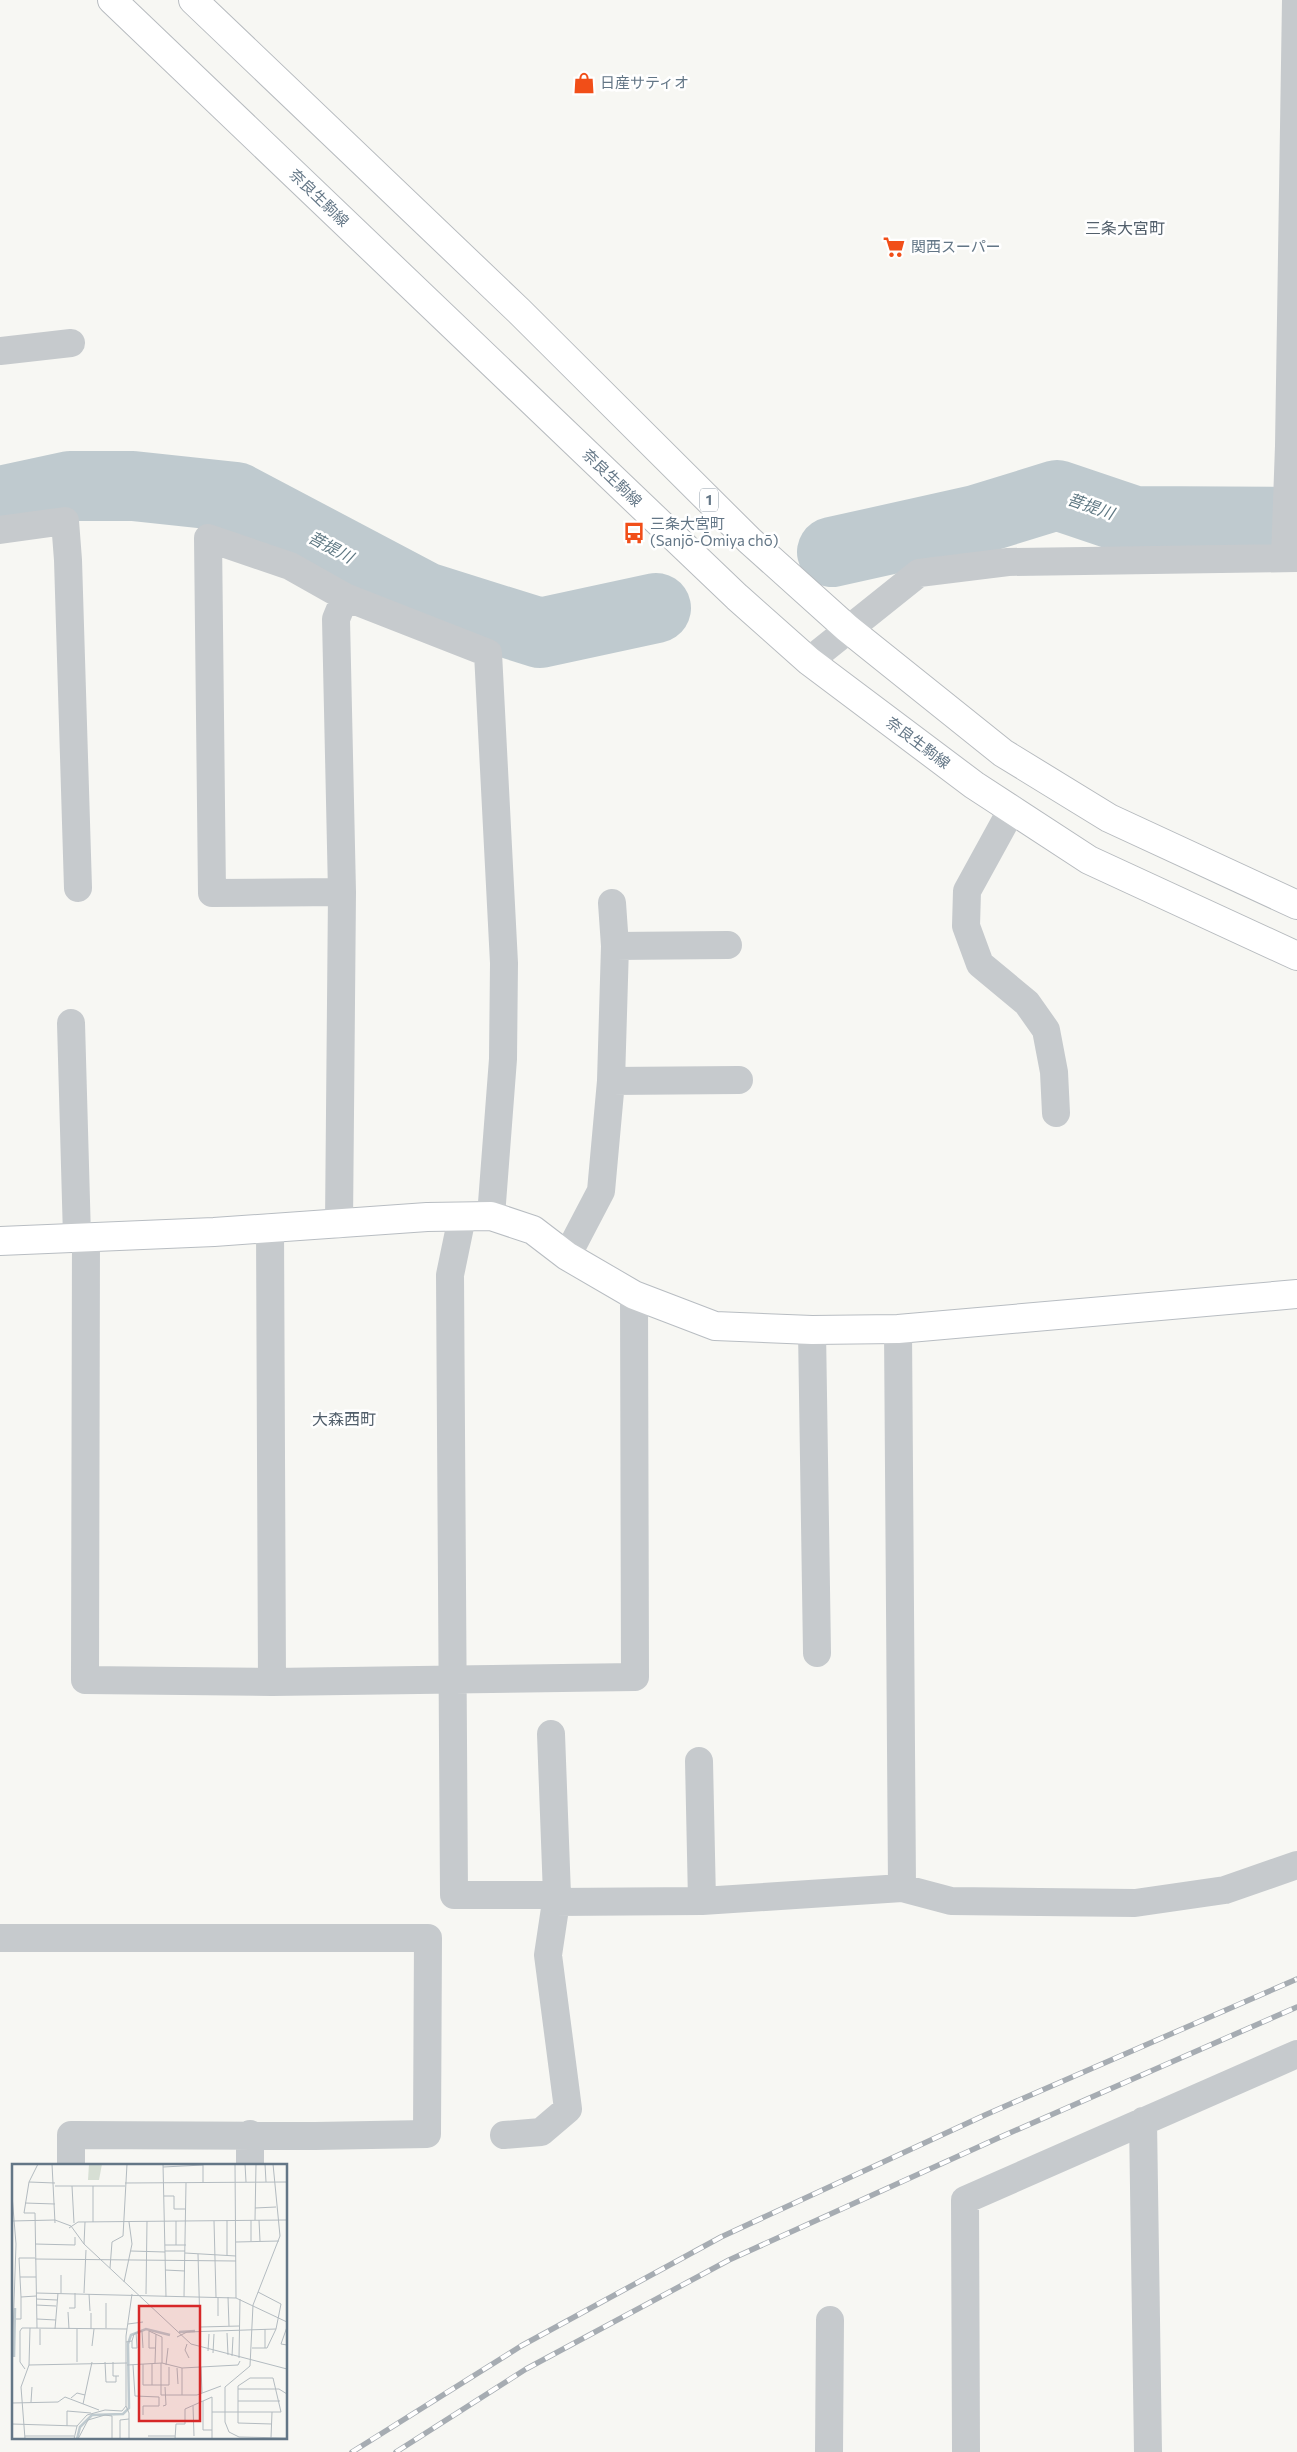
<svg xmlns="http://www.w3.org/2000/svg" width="1297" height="2452" viewBox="0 0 1297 2452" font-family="Commissioner,'Noto Sans JP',sans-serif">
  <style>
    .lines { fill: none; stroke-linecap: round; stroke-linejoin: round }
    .river { stroke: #bfcacf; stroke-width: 70 }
    .secondary-casing { stroke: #b8bdc2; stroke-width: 30 }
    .primary-casing { stroke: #b7bbbf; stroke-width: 30 }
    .street { stroke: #c6cacd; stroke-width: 28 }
    .secondary { stroke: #fff; stroke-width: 28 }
    .primary { stroke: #fff; stroke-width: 28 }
    .rail-casing { stroke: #a6acb2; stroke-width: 5.5 }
    .rail { stroke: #fff; stroke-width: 4; stroke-dasharray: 11; stroke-linecap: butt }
    .labels { text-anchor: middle; stroke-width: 5; stroke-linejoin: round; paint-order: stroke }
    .shield { fill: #fff; stroke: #929faa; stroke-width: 1 }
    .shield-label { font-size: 14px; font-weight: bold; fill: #637686 }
    .poi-label { font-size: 15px; fill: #637686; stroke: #fff; text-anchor: start }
    .street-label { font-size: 15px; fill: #637686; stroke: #fff }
    .neighbourhood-label { font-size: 16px; fill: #525f6b; stroke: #fff }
    .water-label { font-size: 16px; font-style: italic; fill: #5f7883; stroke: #fff }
    .inset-river { fill: none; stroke: #bfcacf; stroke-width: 2.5 }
    .inset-road { fill: none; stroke: #b3bbc0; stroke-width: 1 }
    .view { fill: #d62828; fill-opacity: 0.15; stroke: #d62828; stroke-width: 2.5 }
    .inset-edge { fill: none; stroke: #637686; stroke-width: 2.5 }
  </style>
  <rect width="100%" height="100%" fill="#f7f7f3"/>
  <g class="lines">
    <path class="river" d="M 0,501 L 70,486 L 133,486 L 236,497 L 425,597 L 540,633 L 656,608
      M 832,552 L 976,520 L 1057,495 L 1134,521 L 1297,522"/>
    <g class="secondary-casing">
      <path id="secondary" d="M 0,1241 L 214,1232 L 427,1217 L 491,1216 L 533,1230 L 567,1256 L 634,1295 L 715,1326 L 812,1330 L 898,1329 L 1297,1294"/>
    </g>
    <g class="primary-casing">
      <path id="primary" d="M 112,0 L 737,597 L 809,661 L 974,785 L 1089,860 L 1297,956
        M 193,0 L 519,311 L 749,540 L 847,628 L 1003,753 L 1109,818 L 1297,905"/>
    </g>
    <path class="street" d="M 1296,0 L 1289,446 L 1297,446
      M 0,351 L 71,343
      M 0,530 L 65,521 L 68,560 L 78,888
      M 1285,558 L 1289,446
      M 809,661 L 919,573 L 1008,562 L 1297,558
      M 1012,809 L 967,891 L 966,926 L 980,964 L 1027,1003 L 1046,1030 L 1054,1072 L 1056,1113
      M 342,892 L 212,893 L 208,538 L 290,566 L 345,597 L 488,653 L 504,963 L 503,1059 L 491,1216
      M 615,946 L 728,945
      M 71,1023 L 77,1237
      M 611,1081 L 739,1080
      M 462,1217 L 450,1275 L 454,1895 L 557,1895
      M 339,1224 L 342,892 L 336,619 L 345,597
      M 270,1228 L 272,1682
      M 86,1237 L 85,1680 L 272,1682 L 635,1677 L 634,1295
      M 567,1256 L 601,1191 L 611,1081 L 615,946 L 612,903
      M 898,1329 L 902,1888
      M 812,1330 L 817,1653
      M 699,1761 L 702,1901
      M 554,1902 L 702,1901 L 902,1888 L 951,1901 L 1135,1903 L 1225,1890 L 1297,1865
      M 0,1938 L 428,1938 L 427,2134 L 315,2136 L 71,2135 L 71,2166
      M 1143,2121 L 1148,2452
      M 504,2135 L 541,2132 L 568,2109 L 548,1955 L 557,1895 L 551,1734
      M 250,2166 L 250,2134
      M 829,2452 L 830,2320
      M 966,2452 L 965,2200 L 1297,2054"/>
    <use href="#secondary" class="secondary"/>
    <use href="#primary" class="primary"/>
    <g class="rail-casing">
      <path id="rail" d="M 352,2452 L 521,2346 L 721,2237 L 985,2115 L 1297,1979
        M 396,2452 L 526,2369 L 729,2260 L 996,2139 L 1297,2007"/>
    </g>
    <use href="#rail" class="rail"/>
  </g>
  <defs>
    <g id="shop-bare" transform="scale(1.725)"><path d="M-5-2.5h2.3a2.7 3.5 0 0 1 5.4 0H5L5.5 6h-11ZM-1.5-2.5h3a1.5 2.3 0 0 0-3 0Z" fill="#f14e18" stroke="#fff" stroke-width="2.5" paint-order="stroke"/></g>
    <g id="supermarket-bare" transform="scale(1.725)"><path d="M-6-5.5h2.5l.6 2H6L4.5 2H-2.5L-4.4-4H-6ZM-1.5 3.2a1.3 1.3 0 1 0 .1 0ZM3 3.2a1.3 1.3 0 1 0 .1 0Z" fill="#f14e18" stroke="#fff" stroke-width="2.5" paint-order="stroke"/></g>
    <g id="bus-bare" transform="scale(1.725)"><path d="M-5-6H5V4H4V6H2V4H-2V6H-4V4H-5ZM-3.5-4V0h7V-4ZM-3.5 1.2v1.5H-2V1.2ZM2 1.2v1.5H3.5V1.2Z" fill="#f14e18" stroke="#fff" stroke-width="2.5" paint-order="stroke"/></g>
  </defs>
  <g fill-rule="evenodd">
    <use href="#shop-bare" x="584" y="83"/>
    <use href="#supermarket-bare" x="894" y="247"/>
    <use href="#bus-bare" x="634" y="533"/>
  </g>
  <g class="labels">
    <rect class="shield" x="700" y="488.5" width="18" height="23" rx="4"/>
    <g class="shield-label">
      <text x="709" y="505">1</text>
    </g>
    <g class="poi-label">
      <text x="600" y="88">日産サティオ</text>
      <text x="911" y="252">関西スーパー</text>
      <text x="650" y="529">三条大宮町<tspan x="650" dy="17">(Sanjō-Ōmiya chō)</tspan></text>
    </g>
    <g class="street-label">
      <text transform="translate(319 198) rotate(44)" y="5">奈良生駒線</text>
      <text transform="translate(612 478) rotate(44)" y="5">奈良生駒線</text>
      <text transform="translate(918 743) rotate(37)" y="5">奈良生駒線</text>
    </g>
    <g class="neighbourhood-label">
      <text x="1125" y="234">三条大宮町</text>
      <text x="344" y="1425">大森西町</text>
    </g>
    <g class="water-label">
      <text transform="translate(1091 506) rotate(19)" y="6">菩提川</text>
      <text transform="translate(331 547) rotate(28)" y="6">菩提川</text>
    </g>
  </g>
  <g transform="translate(12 2164)">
    <rect width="275" height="275" fill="#f7f7f3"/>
    <path d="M 77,0 L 90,0 L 87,16 L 76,16 Z" fill="#d7dfd4"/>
    <path class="inset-river" d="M 167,168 L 183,167M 2,193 L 3,144M 65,275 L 68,263 L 80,251 L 111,250 L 117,244 L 116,180 L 119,171 L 134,165 L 158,171"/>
    <path class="inset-road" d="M 40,0 L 43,59M 151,0 L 154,133M 223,0 L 224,134M 233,0 L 234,18M 253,0 L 254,18M 261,0 L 268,72 L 241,141 L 238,202 L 213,223 L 213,258 L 217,268 L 227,273 L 275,274M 191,1 L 191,19M 151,3 L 191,1M 17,18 L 43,19M 113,19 L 275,18M 43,22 L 113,22M 60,22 L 62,59M 81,22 L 81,58M 0,31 L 4,80 L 0,198M 152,32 L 162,32 L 162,45 L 174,45M 13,39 L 43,40M 243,44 L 264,43M 215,56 L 215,91M 239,56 L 239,77M 243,56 L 244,0M 247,56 L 248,77M 0,57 L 43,56 L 59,62 L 72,80 L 179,180 L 275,205M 164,57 L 164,81M 202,57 L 204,133M 57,64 L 66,58 L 275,56M 224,78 L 267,77M 23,80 L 63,81 L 63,73M 72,80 L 73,58M 153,81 L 174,81M 119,87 L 153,88M 153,87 L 173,87M 173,89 L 224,92M 186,90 L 188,163 L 228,162M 23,94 L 7,94 L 9,133 L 24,132M 23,95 L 224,97M 98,104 L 100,78 L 111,72 L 115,0M 153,106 L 173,107M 49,111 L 49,129M 8,113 L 24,113M 112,118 L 120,80 L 117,58M 24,129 L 224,134 L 275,158M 72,129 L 74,86M 77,130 L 78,147M 134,130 L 135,57M 172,133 L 174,19M 206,133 L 206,152M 216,133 L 217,162M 24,135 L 45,136M 94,139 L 94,164M 24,141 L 44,142M 57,144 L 63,144 L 63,129M 56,148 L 57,165M 4,155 L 9,155 L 9,133M 25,155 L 44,156M 116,160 L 131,158M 275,163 L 269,180 L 275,181M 25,164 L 23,49 L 12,49 L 17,18 L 26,0M 43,165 L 46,129M 65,165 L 65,198M 79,165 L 79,149M 215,169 L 216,191M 165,173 L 175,168 L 264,165M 120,177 L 120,184 L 125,184 L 124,168M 114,178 L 120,177 L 122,170 L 130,167 L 131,184M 175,180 L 173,186 L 177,194M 28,181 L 28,165M 80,182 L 82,165M 143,184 L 137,184 L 137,167 L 150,173 L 150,199M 240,184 L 255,184 L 264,165 L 269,140 L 246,128M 253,184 L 253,165M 196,187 L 197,170M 201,189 L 202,170M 220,192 L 221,173M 227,194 L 228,135M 93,198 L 94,218 L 104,218 L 104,212M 101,198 L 101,212 L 107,212M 143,199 L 144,170M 149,199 L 149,231 L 154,231M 131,200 L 131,221 L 157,221 L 157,203M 140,200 L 140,221M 17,201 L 18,164 L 115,165M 115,201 L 150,199 L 170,204 L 226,201 L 228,197M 121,201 L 123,232 L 147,233 L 147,242 L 131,242 L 131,251M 154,201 L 156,184M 189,203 L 190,229M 165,204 L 166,220M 170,204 L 170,231M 13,205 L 8,198 L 8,167 L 10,164 L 18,164M 226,225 L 267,225 L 275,230M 153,231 L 185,231 L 209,222M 59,234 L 65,229 L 73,231M 191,237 L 191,266 L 200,266M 226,237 L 268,237M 19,238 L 20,223M 0,239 L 46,238 L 53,233 L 87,246M 71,240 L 80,198M 114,242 L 117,249 L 117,275M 151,242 L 154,241 L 153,223M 181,242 L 182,272M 200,248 L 269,248 L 261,214 L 238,214 L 226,222 L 226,259 L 260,260M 0,260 L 65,262M 55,262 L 55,247 L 79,249M 13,272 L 62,272M 136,272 L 163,272M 259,274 L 260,248M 13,275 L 9,223 L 17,201 L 115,199M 62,275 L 65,262 L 75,251 L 93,246 L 110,247 L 114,242 L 114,172 L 120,130M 66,275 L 76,256 L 93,251 L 100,252 L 100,275M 108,275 L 108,256 L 117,255M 163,275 L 164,260 L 173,260 L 173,245 L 200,233 L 200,275"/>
    <path class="view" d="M 127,142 L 188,142 L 188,257 L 127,257 Z"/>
    <rect width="275" height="275" class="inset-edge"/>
  </g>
</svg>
